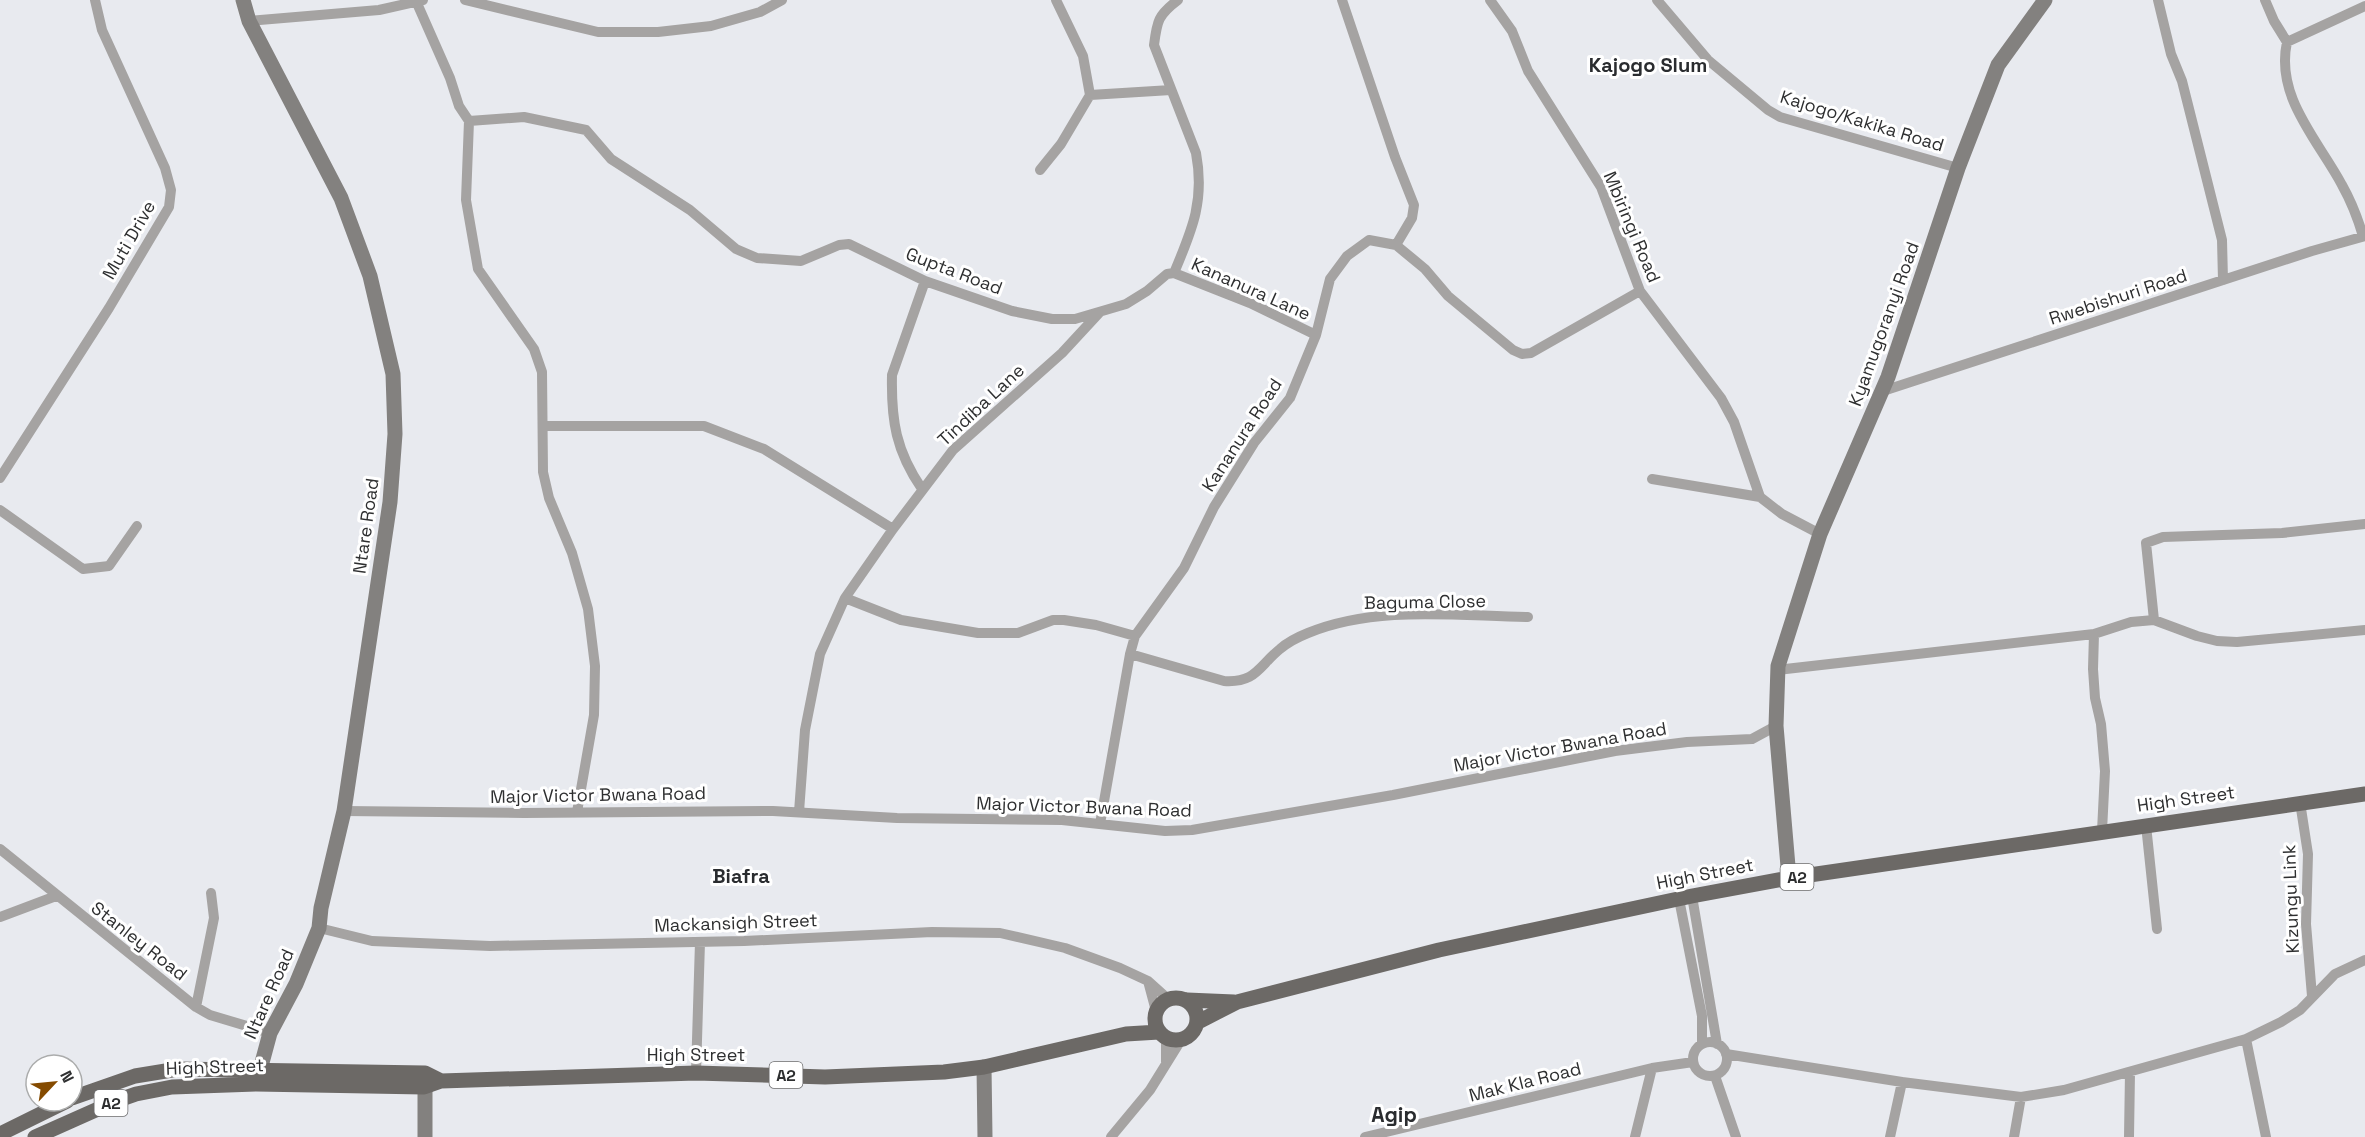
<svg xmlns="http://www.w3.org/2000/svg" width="2365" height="1137" viewBox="0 0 2365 1137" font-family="'Space Grotesk',sans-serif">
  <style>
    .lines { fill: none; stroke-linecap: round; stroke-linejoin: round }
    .street { stroke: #a5a3a2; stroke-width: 10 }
    .secondary { stroke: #83817f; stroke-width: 15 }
    .primary { stroke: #6c6966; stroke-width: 15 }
    .labels { text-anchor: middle; stroke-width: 6; stroke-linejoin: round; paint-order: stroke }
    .shield { fill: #fff; stroke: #6d6d6e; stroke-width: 1.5 }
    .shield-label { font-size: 16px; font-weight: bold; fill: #2e2f30 }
    .street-label { font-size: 18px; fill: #2e2f30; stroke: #fff }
    .neighbourhood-label { font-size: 20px; font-weight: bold; fill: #2a2c2f; stroke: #fff }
    .quarter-label { font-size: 21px; font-weight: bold; fill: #2a2c2f; stroke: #fff }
  </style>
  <rect width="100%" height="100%" fill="#e8eaef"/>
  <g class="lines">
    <path class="street" d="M 465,0 L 598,32 L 658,32 L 711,26 L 760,12 L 782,0
      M 1490,0 L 1512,31 L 1528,71 L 1601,187 L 1640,291 L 1721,398 L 1734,422 L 1760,497
      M 1657,0 L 1708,60 L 1768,110 L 1780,117 L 1958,168
      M 2158,0 L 2171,54 L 2182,81 L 2222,240 L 2223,280
      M 2265,0 L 2274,21 L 2287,42 C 2275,97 2318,140 2342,185 C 2351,201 2358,219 2363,236
      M 416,1 L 450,78 L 459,106 L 469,121 L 466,200 L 478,269 L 534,349 L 542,372 L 543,472 L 549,498 L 572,553 L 588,609 L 595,666 L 594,715 L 577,812
      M 249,21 L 379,10 L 423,0
      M 2287,42 L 2365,6
      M 1090,95 L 1171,90
      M 469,121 L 524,117 L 586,130 L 611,159 L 690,210 L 736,249 L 757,258 L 801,261 L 839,245 L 849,244 L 925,281 L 1012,311 L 1052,319 L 1075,319 L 1126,304 L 1147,291 L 1167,274 L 1174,273 C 1192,230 1205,201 1196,153 L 1154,45 C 1157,21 1158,15 1178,0
      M 1040,170 L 1061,144 L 1090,95 L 1083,56 L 1056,0
      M 1396,245 L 1425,269 L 1448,296 L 1513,350 L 1522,354 L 1531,353 L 1640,291
      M 1174,273 L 1250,303 L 1316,335
      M 1883,391 L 2312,251 L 2365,236
      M 543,426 L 704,426 L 764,449 L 893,529
      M 0,478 L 109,308 L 169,207 L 171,190 L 165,168 L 102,30 L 95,0
      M 1652,479 L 1760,497 L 1782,514 L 1820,534
      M 922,489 C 896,451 891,421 892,375 L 925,281
      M 0,510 L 83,569 L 109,566 L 137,526
      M 845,598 L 901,620 L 978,633 L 1018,633 L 1053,620 L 1064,620 L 1096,625 L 1135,636
      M 2154,620 L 2146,543 L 2163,537 L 2282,533 L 2365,524
      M 2094,634 L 2093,669 L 2095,698 L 2101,724 L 2105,771 L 2102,831
      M 1130,654 L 1224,681 C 1256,683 1258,667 1280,649 C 1288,642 1298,637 1308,633 C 1376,605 1456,616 1528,617
      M 1777,670 L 2094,634 L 2131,622 L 2154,620 L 2197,636 L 2217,641 L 2237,642 L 2365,630
      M 2300,802 L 2308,854 L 2306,924 L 2312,996
      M 344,811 L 524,813 L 773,811 L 897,818 L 1062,820 L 1165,831 L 1192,830 L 1393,795 L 1615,751 L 1687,742 L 1752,739 L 1776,726
      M 799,812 L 805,730 L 820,654 L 845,598 L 893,529 L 953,450 L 1062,353 L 1099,313
      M 1100,824 L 1130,654 L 1135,636 L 1184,568 L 1214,507 L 1254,443 L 1290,398 L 1316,335 L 1330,279 L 1347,256 L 1369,240 L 1396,245 L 1412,218 L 1414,205 L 1395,157 L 1342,0
      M 2146,825 L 2157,929
      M 0,849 L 196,1007 L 210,1015 L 270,1033
      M 1692,896 L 1717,1044
      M 1679,899 L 1702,1016 L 1702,1044
      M 0,917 L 56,896
      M 319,928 L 372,941 L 490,946 L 744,941 L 932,932 L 1000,933 L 1065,948 L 1120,968 L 1148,981 L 1168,999
      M 1148,981 L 1156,1011
      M 196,1007 L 214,918 L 211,893
      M 2246,1039 L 2266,1137
      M1693 1059a17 17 0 1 1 34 0a17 17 0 1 1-34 0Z
      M 1726,1054 L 1902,1082 L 2021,1097 L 2064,1090 L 2246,1039 L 2281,1022 L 2300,1010 L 2335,974 L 2365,960
      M 1166,1062 L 1166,1038
      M 696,1073 L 700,942
      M 1715,1076 L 1736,1137
      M 1111,1137 L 1150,1090 L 1181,1040
      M 1365,1137 L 1652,1068 L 1693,1062
      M 1635,1137 L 1652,1068
      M 1890,1137 L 1902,1082
      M 2014,1137 L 2021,1097
      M 2129,1137 L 2130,1072"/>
    <path class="secondary" d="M 243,0 L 249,21 L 341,198 L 370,276 L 393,374 L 395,434 L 390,502 L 344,811 L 321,908 L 319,928 L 296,984 L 270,1033 L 260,1070
      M 1789,878 L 1776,726 L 1778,666 L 1820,534 L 1888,377 L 1958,168 L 1998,65 L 2045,0
      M 984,1067 L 985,1137
      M 425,1137 L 425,1076"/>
    <path class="primary" d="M1155 1019a21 21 0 1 1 42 0a21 21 0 1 1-42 0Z
      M 1187,1000 L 1234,1002
      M 1198,1022 L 1237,1002 L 1439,950 L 1692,896 L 1789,878 L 2365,794
      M 72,1098 L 135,1076 L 178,1069 L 425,1073 L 441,1081
      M 0,1134 L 67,1101
      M 35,1137 L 116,1101 L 136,1094 L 172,1087 L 256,1084 L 424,1087 L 441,1081 L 696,1073 L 825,1077 L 944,1072 L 984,1067 L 1126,1034 L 1159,1032"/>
  </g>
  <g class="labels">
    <g class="shield">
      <rect x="1780.5" y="864" width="33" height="26" rx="4.5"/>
      <rect x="769.5" y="1062" width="33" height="26" rx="4.5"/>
      <rect x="94.5" y="1090" width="33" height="26" rx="4.5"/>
    </g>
    <g class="shield-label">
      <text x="1797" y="883">A2</text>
      <text x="786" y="1081">A2</text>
      <text x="111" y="1109">A2</text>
    </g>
    <g class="street-label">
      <text transform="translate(1862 121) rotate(17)" y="6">Kajogo/Kakika Road</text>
      <text transform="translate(1632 227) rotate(67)" y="6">Mbiringi Road</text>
      <text transform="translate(129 240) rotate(-60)" y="6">Muti Drive</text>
      <text transform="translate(954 271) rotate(21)" y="6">Gupta Road</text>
      <text transform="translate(1251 289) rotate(24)" y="6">Kananura Lane</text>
      <text transform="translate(2118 297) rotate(-18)" y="6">Rwebishuri Road</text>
      <text transform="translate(1884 324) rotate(-70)" y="6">Kyamugoranyi Road</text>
      <text transform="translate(981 405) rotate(-43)" y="6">Tindiba Lane</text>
      <text transform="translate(1242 435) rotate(-57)" y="6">Kananura Road</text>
      <text transform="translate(366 526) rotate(-82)" y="6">Ntare Road</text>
      <text transform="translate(1425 602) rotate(-1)" y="6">Baguma Close</text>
      <text transform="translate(1560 747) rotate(-10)" y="6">Major Victor Bwana Road</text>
      <text transform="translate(598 795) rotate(-1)" y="6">Major Victor Bwana Road</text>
      <text transform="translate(2186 799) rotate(-8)" y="6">High Street</text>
      <text transform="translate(1084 807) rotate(2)" y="6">Major Victor Bwana Road</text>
      <text transform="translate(1705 874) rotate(-11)" y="6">High Street</text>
      <text transform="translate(2291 899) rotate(-92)" y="6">Kizungu Link</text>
      <text transform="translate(736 923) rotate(-2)" y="6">Mackansigh Street</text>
      <text transform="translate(139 941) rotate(38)" y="6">Stanley Road</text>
      <text transform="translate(269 994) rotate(-66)" y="6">Ntare Road</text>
      <text x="696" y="1061">High Street</text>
      <text transform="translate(215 1067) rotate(-2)" y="6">High Street</text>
      <text transform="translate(1525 1082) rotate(-14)" y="6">Mak Kla Road</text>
    </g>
    <g class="neighbourhood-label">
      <text x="1648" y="72">Kajogo Slum</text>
      <text x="741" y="883">Biafra</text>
    </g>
    <g class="quarter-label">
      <text x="1394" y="1122">Agip</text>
    </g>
  </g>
  <g transform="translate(54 1083) rotate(64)"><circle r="28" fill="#ffffff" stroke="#abacac" stroke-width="1.5"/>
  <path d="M0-4.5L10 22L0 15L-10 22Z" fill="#854b00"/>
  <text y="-9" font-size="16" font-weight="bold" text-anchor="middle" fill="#2e2f30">N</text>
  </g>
</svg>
